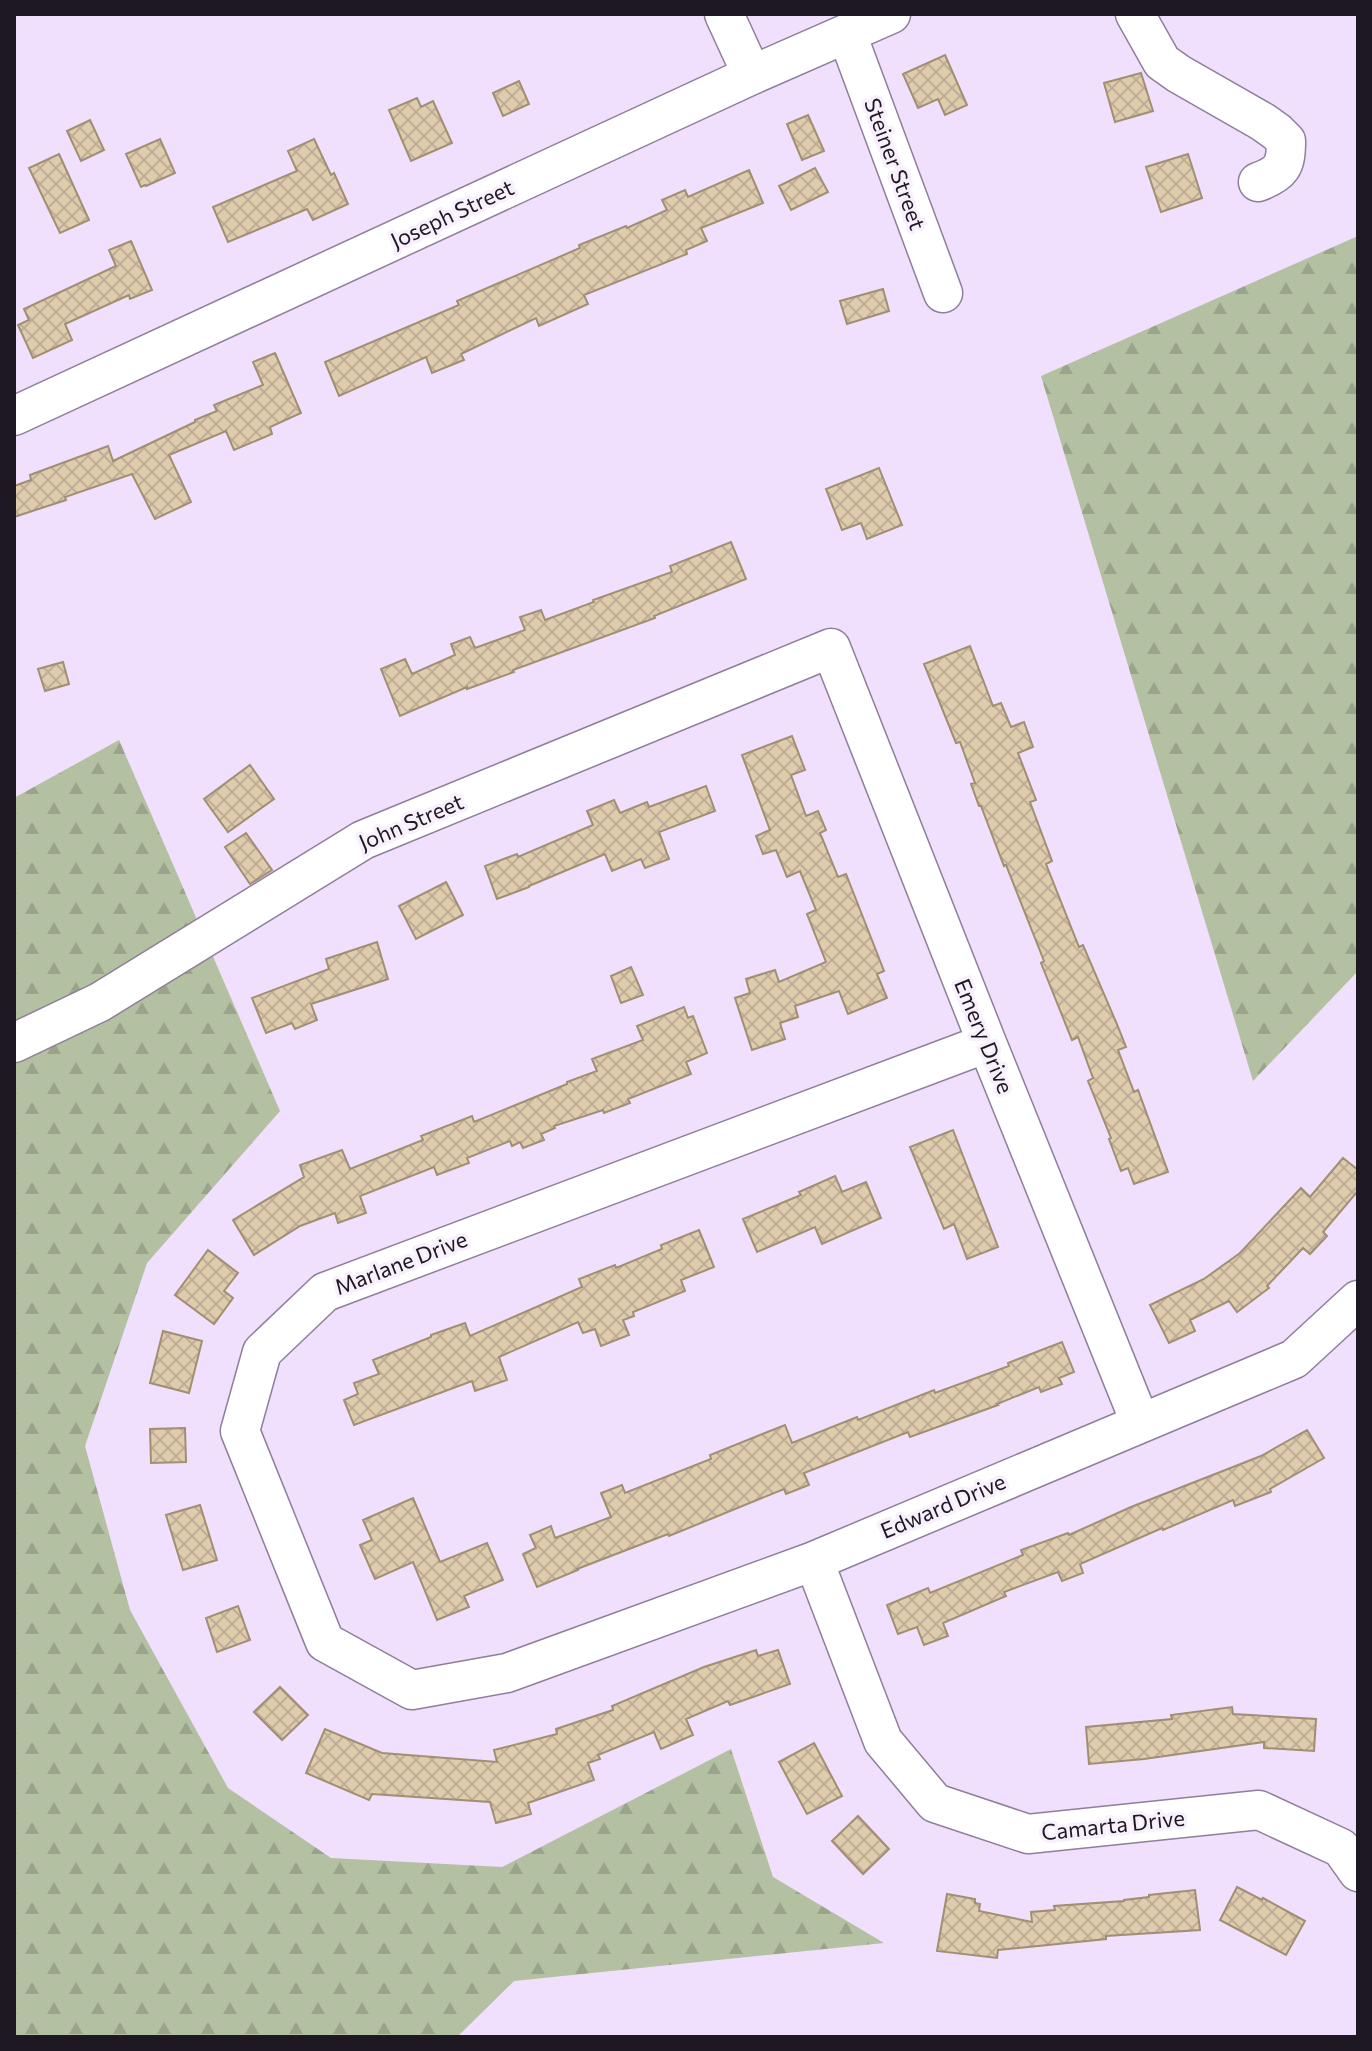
<svg xmlns="http://www.w3.org/2000/svg" width="1372" height="2051" viewBox="0 0 1372 2051" font-family="Commissioner,sans-serif">
  <style>
    .forest { fill: url(#forest-firs) }
    .building { fill: url(#building-cross-hatch); stroke: #a08f73; stroke-width: 2 }
    .lines { fill: none; stroke-linecap: round; stroke-linejoin: round }
    .minor-casing { stroke: #8e7f9a; stroke-width: 41 }
    .minor { stroke: #fff; stroke-width: 38 }
    .labels { text-anchor: middle; stroke-width: 7; stroke-linejoin: round; paint-order: stroke }
    .street-label { font-size: 22px; fill: #1e1823; stroke: #f8f1fd }
  </style>
  <defs>
    <pattern id="forest-firs" width="22" height="20" patternUnits="userSpaceOnUse" patternTransform="scale(2)"><rect width="22" height="20" fill="#b3c0a1"/><path d="M5 1l3.5 6h-7zM16 11l3.5 6h-7z" fill="#9aa48a"/></pattern>
    <pattern id="building-cross-hatch" width="8" height="8" patternUnits="userSpaceOnUse" patternTransform="scale(2)"><rect width="8" height="8" fill="#dfccad"/><path d="M0 0l8 8M0 8l8-8" fill="none" stroke="#bfae95"/></pattern>
  </defs>
  <rect width="100%" height="100%" fill="#f0dffd"/>
  <path class="forest" d="M 1358,236 L 1358,971 L 1253,1081 L 1041,376 Z
    M 119,740 L 280,1111 L 147,1263 L 85,1446 L 130,1610 L 228,1788 L 331,1858 L 502,1867 L 731,1749 L 773,1877 L 884,1943 L 514,1981 L 457,2037 L 14,2037 L 14,798 Z"/>
  <path class="building" d="M 945,55 L 967,105 L 945,115 L 938,99 L 918,108 L 903,74 Z
    M 1141,73 L 1153,111 L 1115,122 L 1104,83 Z
    M 519,81 L 529,104 L 503,116 L 493,93 Z
    M 417,98 L 421,107 L 433,101 L 452,143 L 411,161 L 389,110 Z
    M 808,115 L 824,151 L 802,160 L 787,124 Z
    M 90,120 L 104,150 L 81,161 L 67,131 Z
    M 160,139 L 175,173 L 146,186 L 145,185 L 141,187 L 126,154 Z
    M 314,139 L 331,175 L 334,173 L 348,204 L 313,220 L 307,209 L 228,242 L 213,207 L 297,171 L 288,151 Z
    M 59,154 L 89,220 L 60,233 L 29,168 Z
    M 1188,154 L 1202,198 L 1161,212 L 1146,167 Z
    M 815,168 L 828,192 L 791,210 L 779,186 Z
    M 749,170 L 763,203 L 701,228 L 707,241 L 686,250 L 687,254 L 584,295 L 588,304 L 539,326 L 536,318 L 461,354 L 464,360 L 432,373 L 426,357 L 339,396 L 325,362 L 459,305 L 457,301 L 580,248 L 579,245 L 626,226 L 627,228 L 667,210 L 662,200 L 685,190 L 688,197 Z
    M 131,241 L 152,290 L 130,299 L 129,295 L 65,324 L 72,340 L 33,358 L 18,325 L 29,320 L 24,309 L 116,266 L 109,250 Z
    M 883,289 L 889,311 L 847,324 L 840,301 Z
    M 275,353 L 301,413 L 270,427 L 272,434 L 234,450 L 226,431 L 169,455 L 191,502 L 155,519 L 132,474 L 65,497 L 66,500 L 14,517 L 14,486 L 31,480 L 30,475 L 108,446 L 113,461 L 195,422 L 195,420 L 217,411 L 214,405 L 263,385 L 253,362 Z
    M 879,468 L 902,525 L 867,539 L 861,523 L 842,530 L 826,489 Z
    M 731,542 L 746,579 L 654,616 L 655,618 L 513,670 L 514,672 L 467,689 L 467,687 L 400,716 L 381,669 L 405,659 L 412,674 L 455,655 L 451,644 L 470,637 L 475,648 L 525,630 L 520,617 L 541,610 L 545,620 L 594,602 L 593,600 L 672,572 L 670,566 Z
    M 970,646 L 993,706 L 1001,703 L 1011,727 L 1024,722 L 1033,747 L 1018,753 L 1036,800 L 1030,802 L 1052,861 L 1046,864 L 1079,947 L 1083,945 L 1116,1022 L 1126,1047 L 1118,1050 L 1134,1092 L 1138,1090 L 1168,1172 L 1134,1184 L 1128,1168 L 1121,1171 L 1109,1139 L 1111,1138 L 1088,1081 L 1093,1078 L 1078,1037 L 1072,1040 L 1041,963 L 1044,961 L 1006,865 L 1004,866 L 981,806 L 979,806 L 971,784 L 975,783 L 960,742 L 956,743 L 924,664 Z
    M 63,662 L 69,684 L 45,691 L 38,669 Z
    M 792,736 L 805,770 L 791,775 L 806,816 L 818,811 L 826,830 L 820,833 L 838,877 L 846,874 L 884,971 L 877,974 L 887,998 L 848,1014 L 839,991 L 795,1006 L 798,1017 L 780,1023 L 785,1039 L 752,1050 L 735,998 L 750,993 L 746,979 L 775,970 L 779,982 L 826,962 L 807,914 L 816,910 L 800,871 L 787,877 L 776,850 L 763,854 L 756,836 L 770,830 L 742,755 Z
    M 250,765 L 274,799 L 228,832 L 204,799 Z
    M 706,786 L 715,811 L 659,832 L 669,859 L 645,868 L 641,859 L 612,871 L 605,854 L 529,886 L 529,887 L 497,899 L 485,866 L 517,854 L 518,857 L 593,825 L 587,811 L 614,800 L 620,813 L 647,802 L 649,807 Z
    M 246,833 L 272,870 L 250,884 L 225,847 Z
    M 446,882 L 463,915 L 416,939 L 399,906 Z
    M 377,942 L 388,979 L 311,1004 L 317,1020 L 295,1029 L 292,1023 L 266,1033 L 252,998 L 329,969 L 326,959 Z
    M 631,967 L 643,995 L 621,1003 L 611,976 Z
    M 684,1007 L 688,1018 L 693,1016 L 707,1053 L 686,1062 L 691,1074 L 628,1099 L 630,1103 L 604,1113 L 603,1110 L 554,1126 L 555,1128 L 541,1134 L 544,1140 L 523,1148 L 520,1142 L 512,1146 L 510,1141 L 467,1158 L 469,1163 L 437,1175 L 434,1167 L 360,1196 L 366,1213 L 338,1223 L 335,1213 L 300,1226 L 254,1255 L 233,1220 L 304,1177 L 300,1165 L 342,1150 L 350,1169 L 423,1140 L 421,1136 L 472,1116 L 474,1122 L 567,1084 L 567,1082 L 597,1071 L 592,1059 L 643,1040 L 637,1026 Z
    M 953,1130 L 998,1247 L 967,1259 L 954,1224 L 944,1229 L 910,1147 Z
    M 1343,1158 L 1358,1170 L 1358,1191 L 1323,1232 L 1327,1236 L 1310,1254 L 1303,1248 L 1267,1286 L 1269,1288 L 1237,1312 L 1229,1301 L 1190,1320 L 1195,1331 L 1169,1343 L 1150,1305 L 1204,1279 L 1240,1253 L 1301,1188 L 1310,1197 Z
    M 835,1176 L 842,1192 L 866,1182 L 881,1218 L 822,1244 L 815,1227 L 757,1252 L 743,1219 L 801,1195 L 799,1192 Z
    M 699,1230 L 714,1267 L 681,1280 L 685,1291 L 633,1312 L 634,1316 L 623,1320 L 629,1335 L 601,1346 L 595,1329 L 583,1333 L 578,1322 L 499,1357 L 507,1380 L 475,1391 L 472,1381 L 354,1425 L 344,1400 L 358,1394 L 354,1383 L 379,1374 L 373,1360 L 431,1337 L 431,1335 L 465,1323 L 470,1336 L 582,1287 L 579,1279 L 615,1265 L 616,1268 L 662,1249 L 661,1245 Z
    M 208,1250 L 238,1273 L 224,1291 L 233,1298 L 214,1324 L 175,1295 Z
    M 163,1331 L 202,1341 L 189,1393 L 150,1383 Z
    M 1062,1342 L 1074,1372 L 1059,1378 L 1062,1384 L 1041,1392 L 1039,1387 L 997,1404 L 998,1405 L 910,1437 L 908,1432 L 804,1473 L 809,1485 L 786,1494 L 784,1489 L 669,1536 L 668,1534 L 577,1569 L 578,1570 L 537,1587 L 523,1554 L 536,1548 L 530,1535 L 551,1526 L 555,1538 L 611,1517 L 601,1493 L 622,1485 L 625,1493 L 711,1459 L 710,1455 L 785,1425 L 792,1443 L 857,1417 L 858,1420 L 934,1390 L 935,1393 L 1009,1366 L 1008,1363 Z
    M 185,1428 L 186,1462 L 151,1463 L 150,1429 Z
    M 1307,1430 L 1324,1458 L 1270,1489 L 1271,1492 L 1235,1506 L 1233,1500 L 1163,1530 L 1162,1528 L 1080,1564 L 1083,1573 L 1062,1581 L 1058,1572 L 1004,1592 L 1006,1596 L 943,1623 L 948,1636 L 924,1645 L 917,1627 L 898,1634 L 887,1605 L 928,1588 L 930,1593 L 1023,1555 L 1021,1550 L 1068,1533 L 1069,1535 L 1131,1507 L 1261,1456 Z
    M 413,1498 L 440,1562 L 487,1543 L 503,1580 L 464,1596 L 469,1607 L 437,1620 L 413,1562 L 375,1579 L 360,1545 L 372,1540 L 363,1520 Z
    M 200,1505 L 217,1560 L 183,1570 L 166,1515 Z
    M 238,1606 L 250,1640 L 217,1652 L 206,1618 Z
    M 756,1650 L 758,1656 L 778,1650 L 790,1684 L 730,1705 L 728,1701 L 686,1719 L 693,1735 L 661,1749 L 654,1732 L 598,1755 L 600,1759 L 588,1763 L 594,1780 L 528,1803 L 531,1814 L 496,1823 L 490,1802 L 372,1794 L 369,1800 L 306,1773 L 325,1729 L 382,1753 L 497,1762 L 494,1750 L 557,1734 L 556,1729 L 613,1710 L 612,1706 L 704,1667 Z
    M 280,1687 L 308,1715 L 282,1740 L 254,1712 Z
    M 1232,1707 L 1233,1714 L 1316,1719 L 1314,1751 L 1264,1748 L 1264,1742 L 1144,1759 L 1089,1764 L 1086,1727 L 1172,1719 L 1171,1715 Z
    M 814,1743 L 842,1796 L 807,1814 L 779,1762 Z
    M 858,1816 L 889,1849 L 863,1874 L 832,1841 Z
    M 1237,1887 L 1262,1900 L 1263,1898 L 1305,1921 L 1286,1955 L 1220,1920 Z
    M 1195,1890 L 1200,1930 L 1106,1936 L 1106,1939 L 998,1950 L 997,1958 L 937,1951 L 947,1894 L 975,1899 L 975,1903 L 980,1904 L 979,1911 L 1032,1922 L 1031,1912 L 1055,1910 L 1054,1906 L 1124,1901 L 1124,1900 L 1149,1897 L 1149,1895 Z"/>
  <g class="lines">
    <g class="minor-casing">
      <path id="minor" d="M 724,14 L 752,75
        M 1135,14 L 1162,62 L 1179,74 L 1263,122 L 1277,132 L 1286,141 C 1286,166 1282,173 1258,182
        M 847,34 L 943,293
        M 14,416 L 752,75 L 891,14
        M 14,1043 L 100,1002 L 363,840 L 831,648 L 987,1043 L 1140,1422
        M 987,1043 L 325,1292 L 262,1352 L 240,1431 L 325,1642 L 412,1690 L 507,1673 L 814,1561 L 1294,1359 L 1358,1300
        M 814,1561 L 883,1741 L 935,1803 L 1028,1834 L 1259,1810 L 1341,1848 L 1358,1872"/>
    </g>
    <use href="#minor" class="minor"/>
  </g>
  <g class="labels">
    <g class="street-label">
      <text transform="translate(895 164) rotate(70)" y="8">Steiner Street</text>
      <text transform="translate(452 214) rotate(-25)" y="8">Joseph Street</text>
      <text transform="translate(411 822) rotate(-23)" y="8">John Street</text>
      <text transform="translate(984 1036) rotate(68)" y="8">Emery Drive</text>
      <text transform="translate(401 1263) rotate(-21)" y="8">Marlane Drive</text>
      <text transform="translate(943 1506) rotate(-23)" y="8">Edward Drive</text>
      <text transform="translate(1113 1825) rotate(-6)" y="8">Camarta Drive</text>
    </g>
  </g>
  <rect width="1372" height="2051" fill="none" stroke="#1e1823" stroke-width="32"/>
</svg>
